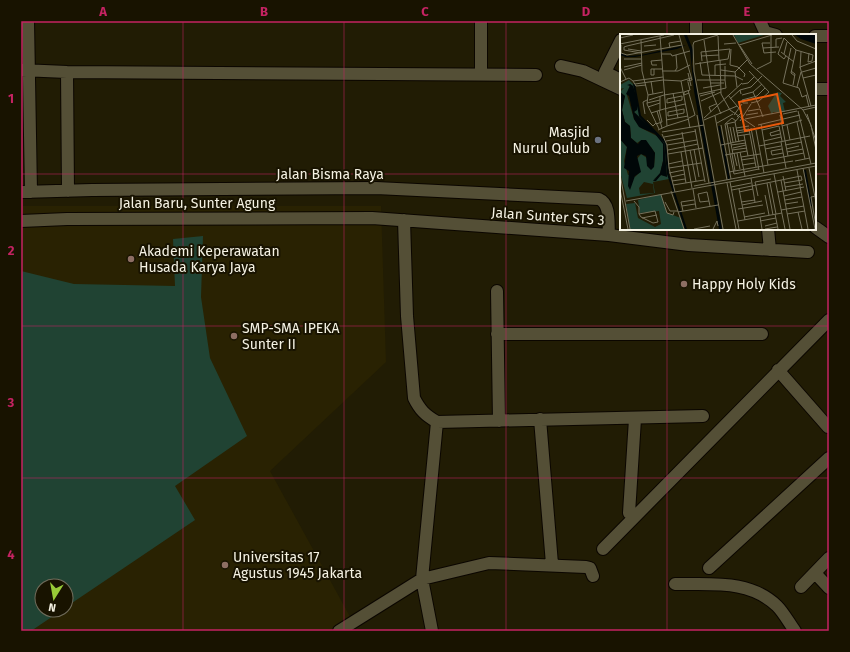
<svg xmlns="http://www.w3.org/2000/svg" width="850" height="652" viewBox="0 0 850 652" font-family="'Fira Sans',sans-serif">
  <style>
    .built { fill: #292202; fill-rule: evenodd }
    .green { fill: #204333 }
    .lines { fill: none; stroke-linecap: round; stroke-linejoin: round }
    .minor-casing { stroke: #0b0600; stroke-width: 14 }
    .minor { stroke: #544f36; stroke-width: 12 }
    .grid { fill: none; stroke: #c52362; stroke-width: 1; stroke-opacity: 0.55 }
    .worship-dot { fill: #6b7280; stroke: #181300; stroke-width: 1.5 }
    .education-dot { fill: #8d6e63; stroke: #181300; stroke-width: 1.5 }
    .labels { text-anchor: middle; stroke-width: 4; stroke-linejoin: round; paint-order: stroke }
    .poi-label { font-size: 14px; fill: #f5f2e3; stroke: #181300; text-anchor: start }
    .street-label { font-size: 14px; fill: #f5f2e3; stroke: #181300 }
    .inset-river { fill: none; stroke: #000708; stroke-width: 2 }
    .inset-road { fill: none; stroke: #76725d; stroke-width: 1 }
    .view { fill: #e8590c; fill-opacity: 0.15; stroke: #e8590c; stroke-width: 2 }
    .inset-edge { fill: none; stroke: #f5f2e3; stroke-width: 2 }
    .neatline { fill: none; stroke: #c52362; stroke-width: 1.5 }
    .grid-label { font-size: 13px; text-anchor: middle; font-weight: bold; fill: #c52362 }
  </style>
  <rect width="100%" height="100%" fill="#211c04"/>
  <path class="built" d="M 25,126 L 23,206 L 381,206 L 386,362 L 270,471 L 353,622 L 339,631 L 21,631 L 21,127 ZM 42,586 L 66,586 L 66,610 L 42,610 Z"/>
  <path class="green" d="M 203,236 L 201,297 L 210,358 L 247,436 L 175,486 L 195,520 L 66,607 L 66,586 L 42,586 L 42,610 L 62,610 L 31,631 L 21,631 L 21,271 L 74,284 L 175,286 L 173,239 Z"/>
  <g class="lines">
    <g class="minor-casing">
      <path id="minor" d="M 28,21 L 31,192
        M 760,21 L 765,32 L 776,35
        M 696,35 L 696,21
        M 815,36 L 829,36
        M 621,40 L 605,72 L 621,80
        M 561,66 L 583,71 L 621,89
        M 21,70 L 67,72 L 536,75
        M 67,72 L 68,191
        M 481,74 L 481,21
        M 815,89 L 829,89
        M 21,192 L 92,190 L 376,188 L 599,199 C 611,204 608,224 609,235
        M 404,220 L 407,316 L 414,398 C 420,410 425,415 437,422 L 703,416
        M 21,221 L 67,219 L 372,218 L 609,235 L 689,245 L 808,252
        M 815,227 L 829,237
        M 768,229 L 770,250
        M 497,291 L 499,421
        M 497,334 L 762,334
        M 778,370 L 828,427
        M 540,419 L 552,564
        M 629,513 L 635,419
        M 603,549 L 829,320
        M 709,568 L 829,458
        M 815,573 L 829,588
        M 675,584 C 711,585 749,579 777,606 C 784,613 789,623 795,631
        M 801,587 L 829,558
        M 339,631 L 422,579 L 489,563 L 586,567 L 590,568 L 593,576
        M 432,631 L 422,579 L 437,422"/>
    </g>
    <use href="#minor" class="minor"/>
  </g>
  <path class="grid" d="M 183,21 L 183,631M 344,21 L 344,631M 506,21 L 506,631M 667,21 L 667,35M 21,174 L 621,174M 815,174 L 829,174M 667,229 L 667,631M 21,326 L 829,326M 21,478 L 829,478"/>
  <circle class="worship-dot" cx="598" cy="140" r="4"/>
  <g class="education-dot">
    <circle cx="131" cy="259" r="4"/>
    <circle cx="684" cy="284" r="4"/>
    <circle cx="234" cy="336" r="4"/>
    <circle cx="225" cy="565" r="4"/>
  </g>
  <g class="labels">
    <g class="poi-label">
      <text x="590" y="137" text-anchor="end">Masjid<tspan x="590" dy="16">Nurul Qulub</tspan></text>
      <text x="139" y="256">Akademi Keperawatan<tspan x="139" dy="16">Husada Karya Jaya</tspan></text>
      <text x="692" y="289">Happy Holy Kids</text>
      <text x="242" y="333">SMP-SMA IPEKA<tspan x="242" dy="16">Sunter II</tspan></text>
      <text x="233" y="562">Universitas 17<tspan x="233" dy="16">Agustus 1945 Jakarta</tspan></text>
    </g>
    <g class="street-label">
      <text x="330" y="179">Jalan Bisma Raya</text>
      <text x="197" y="208">Jalan Baru, Sunter Agung</text>
      <text transform="translate(548 216) rotate(4)" y="5">Jalan Sunter STS 3</text>
    </g>
  </g>
  <g transform="translate(620 34)">
    <rect width="196" height="196" fill="#211c04"/>
    <path d="M 114,1 L 144,1 L 118,9 ZM 9,46 L 14,51 L 20,83 L 45,109 L 49,145 L 33,148 L 35,159 L 7,164 L 0,138 L 0,105 L 7,113 L 4,127 L 8,141 L 13,140 L 15,143 L 19,139 L 17,125 L 21,120 L 27,124 L 27,130 L 34,133 L 35,119 L 31,113 L 20,107 L 17,109 L 11,104 L 10,92 L 5,88 L 2,76 L 5,62 L 0,58 L 4,54 L 0,55 L 0,51 ZM 10,50 L 13,52 L 18,69 L 14,78 L 39,103 L 21,94 L 14,85 L 7,61 ZM 43,109 L 44,110 L 47,142 L 41,141 L 33,146 L 40,140 L 43,127 ZM 24,148 L 33,150 L 34,159 L 20,160 L 19,154 ZM 157,58 L 162,59 L 160,62 L 166,68 L 163,69 L 165,78 L 153,78 L 152,81 L 148,72 ZM 41,160 L 47,179 L 61,184 L 64,195 L 10,195 L 6,170 L 15,169 L 18,184 L 35,193 L 41,190 L 39,177 L 20,179 L 18,166 Z" fill="#204333" fill-rule="evenodd"/>
    <path d="M 64,1 L 67,1 L 73,16 L 72,30 L 102,195 L 99,195 L 74,57 L 70,16 ZM 175,1 L 196,1 L 196,10 L 181,5 ZM 66,11 L 57,15 L 15,23 L 6,23 L 0,21 L 0,18 L 7,22 L 21,21 ZM 10,50 L 13,52 L 18,69 L 17,76 L 14,78 L 36,99 L 44,109 L 47,143 L 41,141 L 36,147 L 33,147 L 40,139 L 43,127 L 43,110 L 35,100 L 19,93 L 14,85 L 9,62 L 6,60 L 10,52 L 7,51 ZM 0,58 L 5,62 L 2,76 L 5,88 L 10,92 L 11,104 L 18,110 L 21,106 L 26,106 L 35,119 L 34,133 L 31,136 L 27,132 L 26,122 L 21,120 L 17,122 L 21,138 L 15,142 L 10,156 L 8,152 L 9,137 L 4,134 L 7,113 L 0,105 Z" fill="#000708"/>
    <path class="inset-river" d="M 14,50 L 20,82 L 45,108 L 48,140 L 66,195M 99,92 L 109,145M 185,136 L 191,172"/>
    <path class="inset-road" d="M 59,1 L 72,46 L 67,47M 98,1 L 74,8 L 73,11 L 74,37 L 103,195M 113,1 L 130,30 L 183,76 L 191,91 L 196,116M 172,1 L 177,7 L 196,15M 98,2 L 99,26M 0,4 L 13,1M 164,4 L 176,16 L 193,21 L 192,27 L 188,28 L 189,19M 164,4 L 158,20 L 164,25 L 166,22M 21,6 L 22,37 L 28,61 L 27,70 L 39,95M 84,6 L 92,59 L 101,80M 0,10 L 44,1M 104,10 L 116,9M 1,11 L 1,19 L 7,21 L 62,11M 119,11 L 152,1M 7,12 L 54,1M 7,12 L 4,13 L 4,16 L 21,19M 24,12 L 36,11M 120,12 L 132,30M 156,13 L 156,5 L 162,4M 50,14 L 49,9 L 61,7M 143,14 L 144,19 L 156,18M 143,14 L 159,13M 143,14 L 142,9 L 150,9M 8,15 L 21,17M 111,15 L 110,31 L 118,33 L 125,40 L 124,43M 161,18 L 174,28M 42,20 L 51,20 L 52,22 L 70,17M 164,20 L 167,8M 81,22 L 99,21M 4,25 L 21,25M 100,26 L 101,60 L 110,76M 80,28 L 82,41 L 115,42 L 123,46M 75,30 L 108,25 L 110,15 L 81,18 L 82,27M 37,31 L 32,31 L 31,27 L 42,26M 105,32 L 105,46M 0,33 L 6,45M 4,33 L 22,29M 180,34 L 181,18M 34,35 L 34,41 L 31,41 L 31,35 L 42,35M 137,35 L 151,28 L 151,1M 4,36 L 22,31M 101,36 L 115,38M 42,37 L 58,37 L 70,31M 55,37 L 57,34 L 56,21M 129,37 L 149,58 L 139,67 L 131,69M 171,37 L 175,40 L 173,51M 182,38 L 196,34M 68,39 L 71,52M 95,41 L 95,31 L 106,30M 175,42 L 171,39 L 176,16M 183,44 L 196,41M 43,46 L 61,47 L 71,44M 77,46 L 105,46 L 106,54 L 79,60M 13,47 L 16,52 L 26,51M 31,47 L 33,60M 61,47 L 70,94M 0,48 L 9,44 L 13,47 L 43,43M 68,48 L 70,56 L 64,58 L 64,61 L 69,59M 91,49 L 104,49M 163,49 L 171,14M 163,49 L 179,54 L 182,63 L 187,61M 15,50 L 43,46M 122,50 L 128,49 L 134,43M 117,53 L 115,38 L 127,26M 177,53 L 181,38M 83,54 L 100,51M 68,56 L 75,81 L 69,84M 133,58 L 140,74M 53,59 L 58,84M 121,60 L 120,56 L 131,53 L 142,42M 28,61 L 43,58M 44,61 L 63,58M 108,61 L 122,78 L 117,83M 122,61 L 133,58 L 142,50M 186,61 L 189,73M 40,62 L 40,76M 62,62 L 62,66 L 47,69 L 47,65 ZM 80,62 L 95,58M 110,65 L 120,56M 29,66 L 44,61M 81,67 L 101,58M 27,69 L 40,66M 128,69 L 123,69 L 122,66 L 137,62 L 145,54M 191,72 L 180,33 L 196,27M 28,73 L 40,69M 44,75 L 65,70M 64,75 L 64,79 L 48,82 L 48,78 ZM 110,76 L 135,93M 183,76 L 196,73M 37,77 L 42,94M 128,77 L 140,75 L 143,83M 178,77 L 191,130M 91,78 L 89,73 L 96,70M 31,79 L 44,75M 25,80 L 23,68 L 27,66M 163,80 L 177,77M 187,80 L 196,107M 77,81 L 89,149M 114,81 L 122,70M 126,81 L 138,79M 160,81 L 168,122M 95,82 L 107,146M 84,84 L 122,49M 125,85 L 196,71M 27,86 L 33,92 L 36,89M 46,86 L 68,82M 84,86 L 117,72M 120,87 L 131,70M 115,88 L 119,108M 177,88 L 185,125M 97,89 L 113,80M 36,90 L 42,88 L 39,76M 105,90 L 110,120M 105,90 L 112,84 L 116,87M 106,90 L 115,88 L 119,83M 107,90 L 113,120M 141,90 L 148,131M 101,91 L 111,145M 138,91 L 180,81M 167,91 L 170,106M 47,92 L 69,85M 162,92 L 182,86M 110,93 L 113,108M 113,93 L 116,108M 116,94 L 129,92M 131,94 L 139,136M 75,95 L 85,148M 38,96 L 47,92 L 40,2M 136,96 L 144,139M 142,96 L 159,92 L 162,107M 160,96 L 150,99 L 151,102 L 160,100M 116,97 L 129,95 L 136,133M 42,98 L 84,91M 62,98 L 72,154M 117,99 L 129,97M 42,100 L 47,111 L 49,134 L 55,158M 124,101 L 128,122M 117,102 L 130,100M 44,103 L 76,97M 46,107 L 63,104M 144,107 L 161,103M 161,108 L 166,134M 47,111 L 77,106M 101,111 L 125,106M 111,111 L 126,109M 165,111 L 182,108M 139,112 L 190,102M 113,114 L 126,111M 74,115 L 79,143M 145,115 L 161,112M 162,115 L 151,117 L 152,121 L 163,119M 166,115 L 179,112M 48,116 L 78,110M 70,116 L 76,147M 112,116 L 127,114M 61,118 L 66,149M 120,118 L 125,142M 167,118 L 183,115M 114,119 L 117,132M 117,119 L 120,135M 48,120 L 83,114M 110,120 L 114,140 L 139,135M 112,120 L 115,137M 105,121 L 127,117M 121,123 L 140,120M 121,126 L 134,124M 147,126 L 184,119M 175,127 L 190,124M 48,130 L 62,127M 122,131 L 135,129M 143,132 L 173,127M 49,134 L 81,129M 183,134 L 195,195M 189,134 L 196,168M 177,136 L 188,195M 109,138 L 143,132M 49,139 L 64,136M 0,140 L 10,195M 154,140 L 165,195M 163,142 L 166,157M 51,143 L 65,140M 131,144 L 135,168M 161,146 L 170,195M 52,147 L 65,145M 110,148 L 119,195M 107,149 L 116,195M 147,149 L 153,181M 150,149 L 156,180M 53,151 L 84,146M 74,152 L 196,129M 111,153 L 131,149M 165,153 L 183,150M 0,155 L 8,195M 73,155 L 76,174M 119,155 L 125,186M 112,156 L 181,142 L 182,146 L 164,149M 51,157 L 64,195M 119,158 L 133,155M 158,158 L 184,153M 41,161 L 47,179 L 53,181 L 54,178M 145,161 L 149,181M 138,162 L 135,148 L 151,145M 164,162 L 181,158M 196,162 L 191,163 L 196,192M 165,166 L 182,163M 6,167 L 196,132M 14,167 L 19,173 L 19,180 L 21,183 L 33,189 L 38,188 L 35,177 L 19,180M 89,167 L 80,168 L 78,160 L 87,158 L 90,172M 45,168 L 50,177 L 58,177M 121,168 L 135,166M 165,170 L 178,168M 122,171 L 142,167M 62,172 L 75,170M 118,175 L 143,171M 161,176 L 184,172M 63,177 L 61,168 L 74,166M 58,178 L 98,171M 178,178 L 182,195M 155,180 L 158,195M 167,180 L 185,177M 124,183 L 145,179M 140,183 L 142,195M 22,184 L 37,181M 118,187 L 162,179M 140,187 L 156,184M 145,192 L 157,189M 74,195 L 90,192M 93,195 L 97,187 L 98,192M 145,195 L 157,193"/>
    <path class="view" d="M 157,60 L 163,89 L 125,97 L 119,68 Z"/>
    <rect width="196" height="196" class="inset-edge"/>
  </g>
  <rect width="850" height="652" fill="none" stroke="#181300" stroke-width="44"/>
  <g transform="translate(54 598) rotate(191)"><circle r="19" fill="#181300" stroke="#706c5b"/>
  <path d="M0-3L7 15L0 10L-7 15Z" fill="#98cb37"/>
  <text y="-6" font-size="11" font-weight="bold" text-anchor="middle" fill="#f5f2e3">N</text>
  </g>
  <rect x="22" y="22" width="806" height="608" class="neatline"/>
  <g class="grid-label">
    <text x="103" y="16">A</text>
    <text x="264" y="16">B</text>
    <text x="425" y="16">C</text>
    <text x="586" y="16">D</text>
    <text x="747" y="16">E</text>
    <text x="11" y="103">1</text>
    <text x="11" y="255">2</text>
    <text x="11" y="407">3</text>
    <text x="11" y="559">4</text>
  </g>
</svg>
